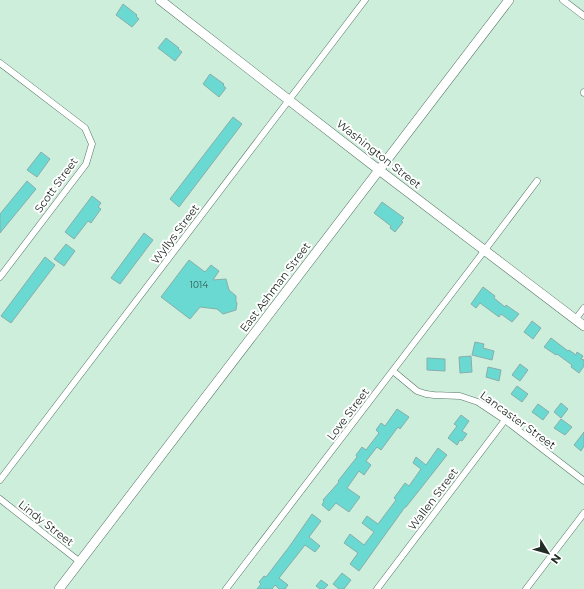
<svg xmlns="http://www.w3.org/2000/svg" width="584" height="589" viewBox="0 0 584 589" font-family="Montserrat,sans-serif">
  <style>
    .building { fill: #6ad9d1; stroke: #87aeaa }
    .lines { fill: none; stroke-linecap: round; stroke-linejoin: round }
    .street-casing { stroke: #587666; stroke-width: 7 }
    .secondary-casing { stroke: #587666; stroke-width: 10 }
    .street { stroke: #fff; stroke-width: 6 }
    .secondary { stroke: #fff; stroke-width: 9 }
    .labels { text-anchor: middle; stroke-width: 4; stroke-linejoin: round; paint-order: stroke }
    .number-label { font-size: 9px; fill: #325751 }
    .street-label { font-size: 11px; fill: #202c26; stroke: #fff }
  </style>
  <rect width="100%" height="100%" fill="#ceeedc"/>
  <path class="building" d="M 123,4 L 137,15 L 136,16 L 139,19 L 132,27 L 116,15 Z
    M 166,38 L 179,48 L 178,49 L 182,52 L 175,61 L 158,48 Z
    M 210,74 L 224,84 L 223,85 L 226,88 L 219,97 L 203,84 Z
    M 233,117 L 242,124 L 179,207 L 170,199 Z
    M 41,152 L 50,159 L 37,177 L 27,170 Z
    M 27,181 L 36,189 L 0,233 L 0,214 Z
    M 92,196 L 101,203 L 98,207 L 101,209 L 91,223 L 88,221 L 74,239 L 65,232 Z
    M 382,202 L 404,218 L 401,221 L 403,222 L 395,232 L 390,228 L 391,226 L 374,213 Z
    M 144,233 L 153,240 L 120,284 L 111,278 Z
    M 66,244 L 75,251 L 64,266 L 54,259 Z
    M 45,257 L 55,265 L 11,323 L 1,316 Z
    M 189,260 L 205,272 L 211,265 L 219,271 L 213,280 L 226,279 L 229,290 L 236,296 L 236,302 L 237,303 L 236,310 L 223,314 L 217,309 L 200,307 L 190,319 L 161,297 Z
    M 483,287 L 495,296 L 494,298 L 505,307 L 506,305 L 519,314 L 512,322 L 501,314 L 499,317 L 480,303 L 476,308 L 471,304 Z
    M 532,321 L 541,328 L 533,339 L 524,332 Z
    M 551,338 L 568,351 L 569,350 L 576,355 L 577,352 L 583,356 L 581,359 L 584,360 L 584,366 L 579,373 L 571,367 L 572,365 L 557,354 L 556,355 L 544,347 Z
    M 475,342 L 484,344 L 483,348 L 494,351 L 492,360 L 472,355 Z
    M 471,356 L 472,372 L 460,373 L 459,357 Z
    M 427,358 L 445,359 L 445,371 L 427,370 Z
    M 520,364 L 528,370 L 520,381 L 512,375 Z
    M 488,367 L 501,370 L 499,381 L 486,377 Z
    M 517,386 L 528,394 L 522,402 L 511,394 Z
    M 561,403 L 568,409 L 561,418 L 554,412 Z
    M 538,404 L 549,412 L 543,420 L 532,412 Z
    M 397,409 L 409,417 L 400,429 L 398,427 L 381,450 L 377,447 L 366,461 L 371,465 L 364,475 L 359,471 L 347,488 L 360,497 L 349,512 L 336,503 L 329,511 L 322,505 L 324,501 L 323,500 L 339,482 L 338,481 L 357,457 L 356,455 L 362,447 L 366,450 L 379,433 L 376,430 L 381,423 L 385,426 Z
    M 461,415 L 469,421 L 462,431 L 467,434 L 462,441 L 460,440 L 457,445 L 448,438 L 457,426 L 454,424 Z
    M 561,419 L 572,427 L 565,435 L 554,428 Z
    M 584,432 L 584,446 L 581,451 L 574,445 Z
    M 438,448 L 447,455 L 406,507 L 405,507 L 359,571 L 350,564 L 358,553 L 344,543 L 350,534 L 364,545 L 374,532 L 362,523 L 367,516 L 378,524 L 396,500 L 394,498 L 405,483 L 409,486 L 421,469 L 413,463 L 416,457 L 426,465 Z
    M 312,514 L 321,521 L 309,537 L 320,546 L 315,552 L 305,545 L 279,578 L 288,585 L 285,589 L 279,589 L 275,585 L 272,589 L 257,589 L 261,584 L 259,582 L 264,576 L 266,577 L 289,547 Z
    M 342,573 L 351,580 L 344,589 L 339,589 L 333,584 Z
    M 321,580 L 328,585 L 324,589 L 320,589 L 316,586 Z"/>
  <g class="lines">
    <g class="street-casing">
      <path id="street" d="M 563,0 L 584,16
        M 0,63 L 85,128 L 92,144 L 86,164 L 0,277
        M 584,93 L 584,92
        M 575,320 L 584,308
        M 393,371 L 417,391 L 426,394 L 434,395 L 460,396 L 478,402 L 505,420 L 584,481
        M 0,480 L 365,0
        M 0,499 L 80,562
        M 226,589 L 475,263 L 537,181
        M 377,589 L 505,420
        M 526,589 L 584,513"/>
    </g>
    <g class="secondary-casing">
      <path id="secondary" d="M 160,0 L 379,170 L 584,326
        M 59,589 L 509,0"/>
    </g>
    <use href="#street" class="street"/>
    <use href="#secondary" class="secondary"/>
  </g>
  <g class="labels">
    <g class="number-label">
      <text x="199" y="288">1014</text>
    </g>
    <g class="street-label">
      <text transform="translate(379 154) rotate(38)" y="4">Washington Street</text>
      <text transform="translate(56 185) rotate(-54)" y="4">Scott Street</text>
      <text transform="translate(175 234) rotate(-53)" y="4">Wyllys Street</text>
      <text transform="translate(275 287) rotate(-53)" y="4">East Ashman Street</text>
      <text transform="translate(348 414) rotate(-53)" y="4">Love Street</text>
      <text transform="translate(518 420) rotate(36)" y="4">Lancaster Street</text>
      <text transform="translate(433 499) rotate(-53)" y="4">Wallen Street</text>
      <text transform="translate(46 523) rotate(38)" y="4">Lindy Street</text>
    </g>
  </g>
  <g transform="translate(548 553) rotate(127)" stroke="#ffffff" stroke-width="3" paint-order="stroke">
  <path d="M0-3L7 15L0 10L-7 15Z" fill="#202c26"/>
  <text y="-6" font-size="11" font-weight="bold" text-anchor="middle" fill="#202c26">N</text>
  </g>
</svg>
